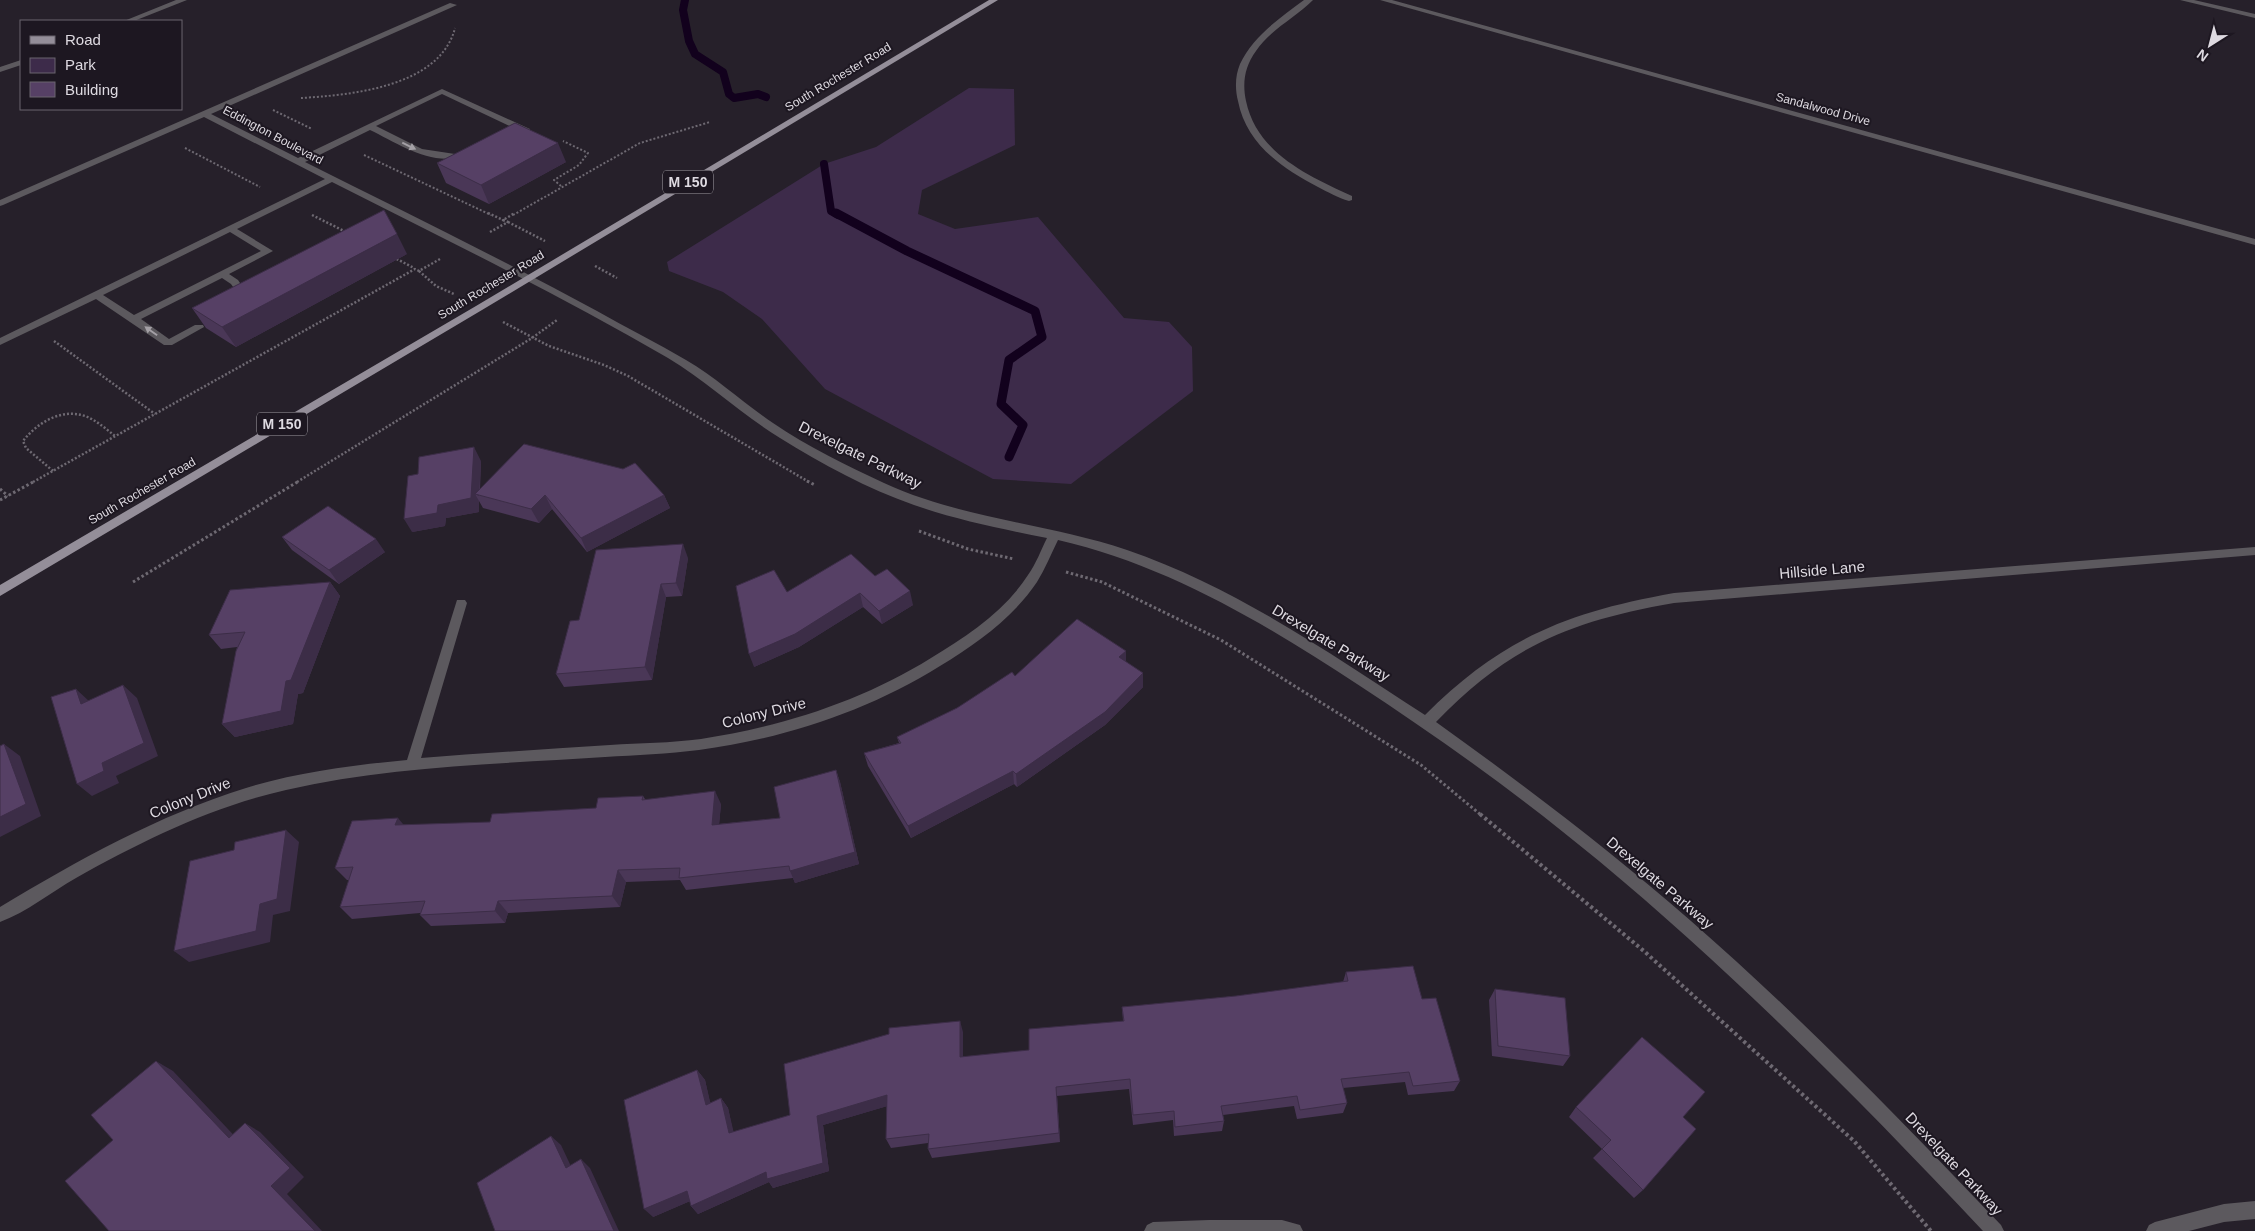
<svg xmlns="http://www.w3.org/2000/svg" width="2255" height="1231" viewBox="0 0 2255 1231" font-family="Arial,sans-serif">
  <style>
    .green { fill: #3d2b4a }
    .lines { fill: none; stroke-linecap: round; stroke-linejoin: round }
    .stream-far1 { stroke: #12011d; stroke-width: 8 }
    .stream { stroke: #12011d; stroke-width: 9 }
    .path-far3 { stroke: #6e6972; stroke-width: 2; stroke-dasharray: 2 2; stroke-linecap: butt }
    .path-far2 { stroke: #6e6972; stroke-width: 2.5; stroke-dasharray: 2 2; stroke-linecap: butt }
    .path-far1 { stroke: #6e6972; stroke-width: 3; stroke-dasharray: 2.5 2.5; stroke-linecap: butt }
    .path { stroke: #6e6972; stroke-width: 4; stroke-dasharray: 3 3; stroke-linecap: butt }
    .minor { fill: #5c595e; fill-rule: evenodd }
    .major { fill: #948e99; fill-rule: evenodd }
    .wall { fill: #4a3757 }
    .shaded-wall { fill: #3c2d47 }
    .building { fill: #564065; stroke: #3c2d47 }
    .oneway { fill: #a4a0a6 }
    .labels { text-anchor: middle; stroke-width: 4; stroke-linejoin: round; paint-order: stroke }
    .far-street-label { font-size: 12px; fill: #dedae1; stroke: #1d1721 }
    .shield { fill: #1d1721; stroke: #a4a0a7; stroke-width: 1 }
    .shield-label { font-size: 14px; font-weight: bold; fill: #dedae1 }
    .street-label { font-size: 15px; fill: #dedae1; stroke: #1d1721 }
  </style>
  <rect width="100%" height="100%" fill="#26202a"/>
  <path class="green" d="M 969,88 L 1014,89 L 1015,145 L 922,190 L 918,214 L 955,229 L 1038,217 L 1124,318 L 1169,322 L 1192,347 L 1193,391 L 1071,484 L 993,479 L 825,389 L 762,319 L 723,292 L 669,271 L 667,262 L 824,164 L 876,147 Z"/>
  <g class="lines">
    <path class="stream-far1" d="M 685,0 L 683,10 L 689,41 L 695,54 L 723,72 L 729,94 L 734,98 L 758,94 L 766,97
      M 824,164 L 831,211 L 838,215"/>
    <path class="stream" d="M 836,213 L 907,251 L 1035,311 L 1042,337 L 1009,360 L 1001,404 L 1023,425 L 1009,457"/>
    <path class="path-far3" d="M 301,98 C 351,95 440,87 455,28
      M 273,110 L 312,129
      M 185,148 L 260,187
      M 364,155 L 491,215
      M 561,186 L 554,180 L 579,165 L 588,153 L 563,141
      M 513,215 L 640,143 L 710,122"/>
    <path class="path-far2" d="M 488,213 L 503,220
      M 312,215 L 346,232
      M 508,222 L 545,241
      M 490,232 L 508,222 L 503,220 L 515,213
      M 393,257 L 414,268
      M 595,266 L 617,278
      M 419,271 L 436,286 L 454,294
      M 503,322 L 549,346 L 604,365 L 628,376 L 809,482
      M 54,341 L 155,414
      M 53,471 L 26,448 L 23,441 C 37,423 61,408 85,416 C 96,420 106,429 115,436
      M 33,482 L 415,269 L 419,271 L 440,259
      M 297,482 L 532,338 L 557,320"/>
    <path class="path-far1" d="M 807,481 L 815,485
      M 0,489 L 8,496
      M 0,500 L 35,481
      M 919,531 L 968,549 L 1014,559
      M 1066,572 L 1102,582 L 1221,640 L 1421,765 L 1481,815
      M 133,582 L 299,481"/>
    <path class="path" d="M 1480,814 L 1645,952 L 1854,1141 L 1931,1231"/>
    <path class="minor" d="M 176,0 L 187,0 L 134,21 L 124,21 Z
      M 1304,0 L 1313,0 C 1295,18 1271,29 1256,51 C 1245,66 1242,82 1246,101 C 1257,153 1308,176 1352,196 L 1352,200 L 1349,201 C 1338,198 1328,192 1318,187 C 1281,168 1246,143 1238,101 C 1235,89 1235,76 1240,64 C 1253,36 1280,18 1304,0 Z
      M 1380,0 L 1392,0 L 2255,239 L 2255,245 Z
      M 2180,0 L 2194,0 L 2255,14 L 2255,18 Z
      M 450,3 L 457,5 L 211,114 L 298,158 L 442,89 L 530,129 L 530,133 L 524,133 L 442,94 L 376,126 L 422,149 L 455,154 L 455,158 C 426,163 395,142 370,130 L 305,162 C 403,211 501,259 597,311 C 627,328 657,343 686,360 C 717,378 743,403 773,423 C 808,447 846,465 884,483 C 962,519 1047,523 1127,550 C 1235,587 1331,654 1425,715 C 1502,638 1568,612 1674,593 L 2255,547 L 2255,555 L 1674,603 C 1571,621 1509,646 1436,722 C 1524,785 1610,850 1691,921 C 1800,1016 1901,1120 2001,1225 L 2004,1231 L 1983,1231 C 1861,1101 1736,975 1599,861 C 1522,797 1441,739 1357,684 C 1264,623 1167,565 1058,540 C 1051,554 1045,569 1037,582 C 1013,618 976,644 940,666 C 868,711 783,739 699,750 C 668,754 636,755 605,757 C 500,764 389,766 286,790 C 211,807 142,841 76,878 C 51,892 27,912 0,922 L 0,907 C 78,860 159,815 246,788 C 298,772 353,765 407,760 L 457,600 L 465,600 L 467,603 L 421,758 C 484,753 547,749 610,745 C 640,743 671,743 701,739 C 781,727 862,701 931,658 C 967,636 1005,611 1028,575 C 1036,564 1041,550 1047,538 C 1002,529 957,520 914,505 C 868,489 822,464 780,438 C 741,414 708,382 668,358 C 559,295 445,239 332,182 L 237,229 L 273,251 L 229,274 L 238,280 L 248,295 L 246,297 L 240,297 L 231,284 L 222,278 L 141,319 L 169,339 L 195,325 L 203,325 L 204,327 L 172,345 L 164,345 L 96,299 L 0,345 L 0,338 L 325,179 L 204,117 L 3,205 L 0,206 L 0,200 ZM 230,232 L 261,251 L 134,315 L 103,295 Z
      M 21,60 L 21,65 L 0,72 L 0,67 Z
      M 2255,1201 L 2255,1219 L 2224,1222 L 2189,1231 L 2146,1231 L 2149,1225 L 2155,1222 L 2224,1204 Z
      M 1209,1220 L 1282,1220 L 1300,1225 L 1303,1231 L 1144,1231 L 1147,1225 L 1153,1222 Z"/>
    <path class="major" d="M 989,0 L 998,0 L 482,310 L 0,596 L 0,585 L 476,306 Z"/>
  </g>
  <path class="wall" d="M 566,162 L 489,204 L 446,183 L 437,163 Z
    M 407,254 L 236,347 L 206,328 L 192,308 Z
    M 481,461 L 480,490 L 664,495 L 670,508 L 587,552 L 552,509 L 539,523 L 483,508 L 479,501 L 479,512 L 446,518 L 445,526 L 412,532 Z
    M 282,537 L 385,552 L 339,584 L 292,550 Z
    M 688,558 L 682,596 L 666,597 L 652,680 L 564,687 L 556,674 L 579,620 Z
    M 875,576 L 913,605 L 882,624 L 863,607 L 799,647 L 754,667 L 787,592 Z
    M 330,582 L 340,596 L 303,693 L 298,694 L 293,724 L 235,737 L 222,724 L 237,647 L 221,649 L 209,635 Z
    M 1126,651 L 1126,662 L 1143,687 L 1105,725 L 1017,787 L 1014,784 L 911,838 L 868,766 L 864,753 L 899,743 L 897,737 L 957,708 L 1015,676 Z
    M 836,770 L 840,782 L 859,864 L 795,883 L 793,878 L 686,890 L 680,880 L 626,882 L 620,907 L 508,913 L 505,923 L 431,926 L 420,915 L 420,913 L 352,919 L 340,907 L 349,880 L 347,880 L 335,868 L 404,825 L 490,822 L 596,808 L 643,796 L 645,799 L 721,804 L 719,824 L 780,818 Z
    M 1346,972 L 1422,999 L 1460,1081 L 1454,1091 L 1408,1095 L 1405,1082 L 1343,1088 L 1347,1103 L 1343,1113 L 1297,1119 L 1294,1106 L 1223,1115 L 1224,1121 L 1222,1131 L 1174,1136 L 1173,1120 L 1133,1125 L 1129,1089 L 1057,1096 L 1060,1142 L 932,1158 L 928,1149 L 928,1143 L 891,1148 L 886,1139 L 887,1106 L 823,1125 L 829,1171 L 773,1188 L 769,1182 L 698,1214 L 691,1206 L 690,1201 L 653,1217 L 697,1070 L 705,1080 L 710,1103 L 721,1098 L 728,1108 L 733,1132 L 790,1115 L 963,1032 L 963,1057 L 1029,1050 L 1123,1021 L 1122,1007 L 1236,996 L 1343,982 Z
    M 1495,989 L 1570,1056 L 1563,1066 L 1492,1056 L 1489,1000 Z
    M 1576,1107 L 1683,1117 L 1643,1190 L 1634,1198 L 1593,1158 L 1602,1149 L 1569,1117 Z"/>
  <path class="shaded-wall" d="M 558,143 L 566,162 L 489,204 L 481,185 Z
    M 397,234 L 407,254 L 236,347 L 222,327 Z
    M 474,447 L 481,461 L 479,496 L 475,494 L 479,501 L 479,512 L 446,518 L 445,526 L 412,532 L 404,519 L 438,505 Z
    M 545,495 L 552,509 L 539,523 L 531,509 Z
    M 664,495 L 670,508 L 587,552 L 581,538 Z
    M 376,539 L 385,552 L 339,584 L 329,570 Z
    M 683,544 L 688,558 L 682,596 L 676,583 Z
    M 330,582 L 340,596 L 303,693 L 298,694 L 293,724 L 235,737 L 222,724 L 286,681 Z
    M 661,584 L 666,597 L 652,680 L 645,667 Z
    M 910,591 L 913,605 L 882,624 L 879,611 Z
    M 860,593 L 863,607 L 799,647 L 754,667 L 749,654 Z
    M 1126,651 L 1126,664 L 1119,657 Z
    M 1143,673 L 1143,687 L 1105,725 L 1017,787 L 1016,774 Z
    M 123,685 L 137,698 L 158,756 L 116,776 L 119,783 L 92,796 L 77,784 Z
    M 76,689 L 90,702 L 81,704 Z
    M 4,744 L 20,756 L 41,816 L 0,837 L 0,817 Z
    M 836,770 L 840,782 L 859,864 L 795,883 L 790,871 Z
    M 1013,771 L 1014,784 L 911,838 L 908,826 Z
    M 715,791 L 721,804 L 718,837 L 712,825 Z
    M 398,818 L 408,830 L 395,825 Z
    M 286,830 L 299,842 L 290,911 L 273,915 L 270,942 L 189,962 L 174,951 L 260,904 Z
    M 618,870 L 626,882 L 620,907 L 612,896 Z
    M 498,901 L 508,913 L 505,923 L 495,911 Z
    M 960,1021 L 963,1032 L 963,1067 L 960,1057 Z
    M 156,1061 L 173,1071 L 245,1147 L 229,1138 Z
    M 697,1070 L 705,1080 L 713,1114 L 706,1105 Z
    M 1056,1087 L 1057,1096 L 1060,1142 L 1059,1133 Z
    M 887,1095 L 891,1105 L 823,1125 L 829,1171 L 773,1188 L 769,1182 L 698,1214 L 691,1206 L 766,1172 L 817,1116 Z
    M 721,1098 L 728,1108 L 736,1142 L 729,1133 Z
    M 245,1123 L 260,1132 L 304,1177 L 287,1194 L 322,1231 L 315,1231 L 271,1186 Z
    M 551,1136 L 561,1145 L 576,1177 L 566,1168 Z
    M 581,1159 L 590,1168 L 619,1231 L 614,1231 Z
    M 687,1191 L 695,1199 L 653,1217 L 644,1209 Z"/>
  <path class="building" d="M 515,123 L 558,143 L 481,185 L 437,163 Z
    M 384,210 L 397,234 L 222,327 L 192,308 Z
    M 524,444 L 623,469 L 635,463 L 664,495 L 581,538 L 545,495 L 531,509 L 475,494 Z
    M 474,447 L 471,498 L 438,505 L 437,513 L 404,519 L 408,476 L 418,474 L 419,457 Z
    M 328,506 L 376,539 L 329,570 L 282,537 Z
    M 683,544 L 676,583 L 661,584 L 645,667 L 556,674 L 570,621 L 579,620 L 596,550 Z
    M 851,554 L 875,576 L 887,569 L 910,591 L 879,611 L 860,593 L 795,634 L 749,654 L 736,586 L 774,570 L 787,592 Z
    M 330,582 L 291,680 L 286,681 L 281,711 L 222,724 L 236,651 L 245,632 L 209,635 L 230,590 Z
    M 1077,619 L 1126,651 L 1119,657 L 1143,673 L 1105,712 L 1016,774 L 1013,771 L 908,826 L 864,753 L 901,743 L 897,737 L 957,708 L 1012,672 L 1015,676 Z
    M 123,685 L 144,743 L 102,763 L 104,771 L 77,784 L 51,697 L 76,689 L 81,704 Z
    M 4,744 L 26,804 L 0,817 L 0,746 Z
    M 836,770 L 855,852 L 790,871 L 789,866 L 679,878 L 680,868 L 618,870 L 612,896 L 498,901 L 495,911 L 420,915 L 425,901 L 340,907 L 353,867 L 335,868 L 352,821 L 398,818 L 395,825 L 490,822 L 492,814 L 596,808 L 598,798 L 643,796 L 642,800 L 715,791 L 712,825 L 780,818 L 774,787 Z
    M 286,830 L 277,899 L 260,904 L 256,931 L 174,951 L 190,861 L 234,850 L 235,842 Z
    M 1413,966 L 1422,999 L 1436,998 L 1460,1081 L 1413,1086 L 1409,1072 L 1341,1079 L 1347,1103 L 1300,1110 L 1297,1096 L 1221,1106 L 1224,1121 L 1175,1127 L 1174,1111 L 1133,1115 L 1130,1079 L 1056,1087 L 1059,1133 L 928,1149 L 929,1134 L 886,1139 L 887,1095 L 817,1116 L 823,1163 L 767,1179 L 766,1172 L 691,1206 L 687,1191 L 644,1209 L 624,1100 L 697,1070 L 706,1105 L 721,1098 L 729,1133 L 790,1115 L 784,1064 L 889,1034 L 889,1028 L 960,1021 L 960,1057 L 1029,1050 L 1029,1029 L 1124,1021 L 1122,1007 L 1236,996 L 1348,981 L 1346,972 Z
    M 1495,989 L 1565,998 L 1570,1056 L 1498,1046 Z
    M 1642,1037 L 1705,1092 L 1683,1117 L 1696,1129 L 1643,1190 L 1602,1149 L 1611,1140 L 1576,1107 Z
    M 156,1061 L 229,1138 L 245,1123 L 290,1168 L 271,1186 L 315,1231 L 109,1231 L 65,1181 L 113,1140 L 91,1115 Z
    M 551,1136 L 566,1168 L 581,1159 L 614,1231 L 495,1231 L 477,1183 Z"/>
  <defs><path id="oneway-solid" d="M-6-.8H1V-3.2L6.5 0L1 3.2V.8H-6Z" transform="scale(1.25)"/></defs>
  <g class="oneway">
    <use href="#oneway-solid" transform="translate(409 146) rotate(26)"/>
    <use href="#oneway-solid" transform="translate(151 331) rotate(-145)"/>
  </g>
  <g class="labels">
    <g class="far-street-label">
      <text transform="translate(838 77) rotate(-31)" y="4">South Rochester Road</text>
      <text transform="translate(1823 109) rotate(15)" y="4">Sandalwood Drive</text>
      <text transform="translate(273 135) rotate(28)" y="4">Eddington Boulevard</text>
      <text transform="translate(491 285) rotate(-31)" y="4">South Rochester Road</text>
      <text transform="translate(142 491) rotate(-30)" y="4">South Rochester Road</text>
    </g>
    <g class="shield">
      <rect x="663" y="170.5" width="50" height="23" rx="4"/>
      <rect x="257" y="412.5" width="50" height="23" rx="4"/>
    </g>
    <g class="shield-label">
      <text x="688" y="187">M 150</text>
      <text x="282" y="429">M 150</text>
    </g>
    <g class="street-label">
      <text transform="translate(860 455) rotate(26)" y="5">Drexelgate Parkway</text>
      <text transform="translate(1822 570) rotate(-5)" y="5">Hillside Lane</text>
      <text transform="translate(1331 643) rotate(31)" y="5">Drexelgate Parkway</text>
      <text transform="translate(764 713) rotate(-14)" y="5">Colony Drive</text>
      <text transform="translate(190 798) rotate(-22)" y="5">Colony Drive</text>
      <text transform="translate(1660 883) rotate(40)" y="5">Drexelgate Parkway</text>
      <text transform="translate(1954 1164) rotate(47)" y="5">Drexelgate Parkway</text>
    </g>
  </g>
  <rect x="20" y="20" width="162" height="90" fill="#1d1721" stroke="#6a656e"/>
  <rect x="30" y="36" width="25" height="8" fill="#948e99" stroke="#6a656e"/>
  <text x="65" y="45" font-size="15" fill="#dedae1">Road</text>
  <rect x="30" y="58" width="25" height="15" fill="#3d2b4a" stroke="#6a656e"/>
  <text x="65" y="70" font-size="15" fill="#dedae1">Park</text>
  <rect x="30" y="82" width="25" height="15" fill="#564065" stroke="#6a656e"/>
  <text x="65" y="95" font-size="15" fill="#dedae1">Building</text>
  <g transform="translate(2210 45) rotate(216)" stroke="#1d1721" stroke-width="4" paint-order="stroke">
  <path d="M0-4L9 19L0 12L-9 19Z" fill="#dedae1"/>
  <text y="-8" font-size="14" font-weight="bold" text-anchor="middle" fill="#dedae1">N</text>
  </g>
</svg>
